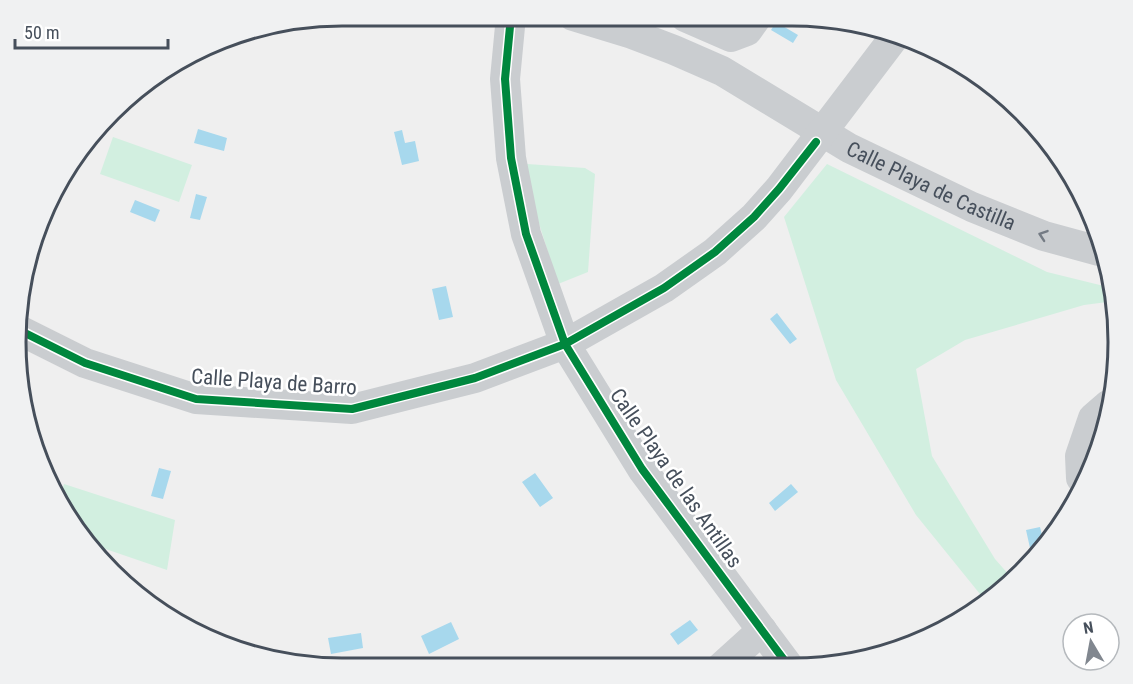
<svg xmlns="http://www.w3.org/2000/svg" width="1133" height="684" viewBox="0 0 1133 684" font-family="'Roboto Condensed',sans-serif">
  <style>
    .green { fill: #d2efe0 }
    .water { fill: #a7d8ed }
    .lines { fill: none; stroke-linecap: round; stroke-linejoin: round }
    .minor { stroke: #cacdd0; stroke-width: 30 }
    .cycleway-casing { stroke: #fff; stroke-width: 11 }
    .cycleway { stroke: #00873e; stroke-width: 8 }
    .oneway { stroke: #747b84 }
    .labels { text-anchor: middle; stroke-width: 5; stroke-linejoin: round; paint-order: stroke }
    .street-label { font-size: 21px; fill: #464f5b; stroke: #fff }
    .rim { fill: none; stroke: #464f5b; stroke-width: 3 }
  </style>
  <rect width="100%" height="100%" fill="#efefef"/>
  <path class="green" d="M 113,137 L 192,165 L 179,202 L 100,174 Z
    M 527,164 L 585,168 L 595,174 L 588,272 L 558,284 L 527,185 Z
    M 827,164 L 1047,272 L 1112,288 L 1115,301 L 1084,305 L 965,340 L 916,369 L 932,456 L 995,559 L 1010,576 L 984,599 L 916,515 L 836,380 L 784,217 Z
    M 64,484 L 175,520 L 167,570 L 88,543 L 70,524 L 59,501 Z"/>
  <path class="water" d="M 776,22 L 798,35 L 793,43 L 771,30 Z
    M 198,129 L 227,138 L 224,151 L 194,143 Z
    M 402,130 L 405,143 L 415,141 L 419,161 L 402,165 L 394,132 Z
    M 196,194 L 207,197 L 200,220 L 190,218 Z
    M 135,200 L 160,210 L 155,222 L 130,212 Z
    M 446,286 L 453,317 L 439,320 L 432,289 Z
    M 777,313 L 797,339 L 790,344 L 770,319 Z
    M 159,468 L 171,471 L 163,499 L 151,496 Z
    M 535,473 L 553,498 L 540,507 L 522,482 Z
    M 791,484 L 798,492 L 775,511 L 769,503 Z
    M 1040,527 L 1043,539 L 1053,537 C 1048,546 1039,546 1030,548 L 1026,530 Z
    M 690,620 L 698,630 L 678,645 L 670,634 Z
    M 451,622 L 459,639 L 429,654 L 421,636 Z
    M 361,633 L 363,648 L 331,654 L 328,638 Z"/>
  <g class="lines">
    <g class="minor">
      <path d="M 511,16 L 505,79 L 511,158 L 526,234 L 565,344 L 642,469 L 790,668"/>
      <path id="s1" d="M 573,16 L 632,34 L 674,50 L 722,71 L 849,148 L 972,207 L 1044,236 L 1099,251"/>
      <path d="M 685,17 L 731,37 L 747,31 L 757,17"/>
      <path d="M 17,329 L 85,363 L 196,399 L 352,409 L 475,378 L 565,344 L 664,288 L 715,252 L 754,217 L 779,189 L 896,35"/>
      <path d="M 1081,478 L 1080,456 L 1093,418 L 1108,405"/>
      <path d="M 720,668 L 762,630"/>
    </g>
    <g class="cycleway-casing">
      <path id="cycleway" d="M 511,16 L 505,79 L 511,158 L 526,234 L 565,344 L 642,469 L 790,668
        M 17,329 L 85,363 L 196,399 L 352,409 L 475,378 L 565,344 L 664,288 L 715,252 L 754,217 L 779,189 L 816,142"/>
    </g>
    <use href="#cycleway" class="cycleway"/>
  </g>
  <defs><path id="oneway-chevron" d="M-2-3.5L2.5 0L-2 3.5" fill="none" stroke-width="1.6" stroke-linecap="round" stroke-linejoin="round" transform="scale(1.5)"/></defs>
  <use class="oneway" href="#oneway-chevron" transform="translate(1043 235) rotate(-161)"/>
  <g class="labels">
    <g class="street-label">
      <text dy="7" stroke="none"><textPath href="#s1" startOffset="398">Calle Playa de Castilla</textPath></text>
      <text transform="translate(274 382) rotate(4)" y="7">Calle Playa de Barro</text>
      <text transform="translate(676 478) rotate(55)" y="7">Calle Playa de las Antillas</text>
    </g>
  </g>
  <path d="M0 0H1133V684H0ZM342 26H792A316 316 0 0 1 1108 342V342A316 316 0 0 1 792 658H342A316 316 0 0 1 26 342V342A316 316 0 0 1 342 26Z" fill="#f0f1f2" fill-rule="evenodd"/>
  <path class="rim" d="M342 26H792A316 316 0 0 1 1108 342V342A316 316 0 0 1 792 658H342A316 316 0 0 1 26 342V342A316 316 0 0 1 342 26Z"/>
  <g transform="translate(1091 642) rotate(350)"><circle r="28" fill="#ffffff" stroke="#b5b9bd" stroke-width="1.5"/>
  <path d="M0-4.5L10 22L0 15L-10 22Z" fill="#81878f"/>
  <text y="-9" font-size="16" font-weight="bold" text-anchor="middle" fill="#464f5b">N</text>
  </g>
  <path d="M15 39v9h153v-9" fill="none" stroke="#464f5b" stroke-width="3"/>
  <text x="24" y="39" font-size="18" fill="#464f5b" stroke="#ffffff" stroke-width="4.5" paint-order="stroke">50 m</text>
</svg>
